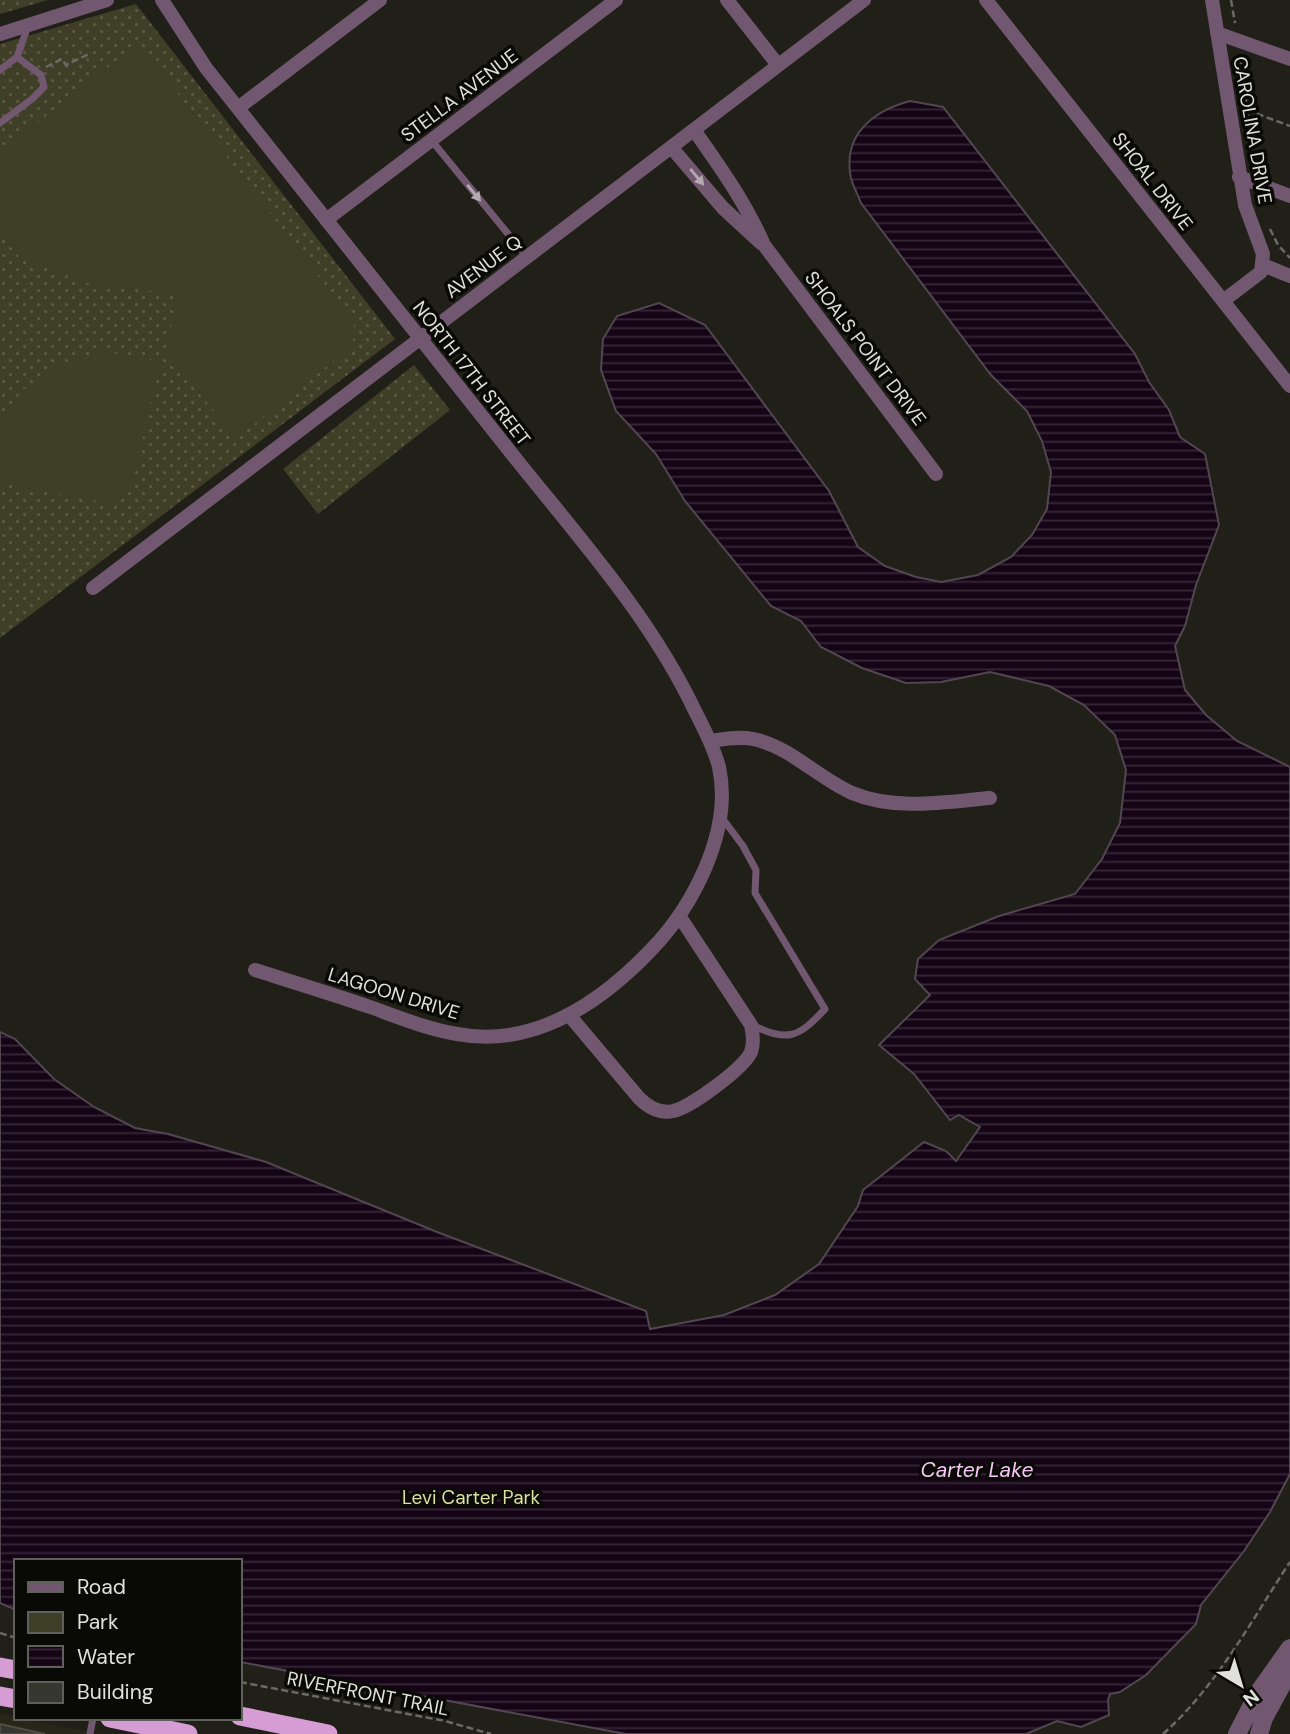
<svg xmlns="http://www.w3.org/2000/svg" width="1290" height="1734" viewBox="0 0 1290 1734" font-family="'DM Sans',sans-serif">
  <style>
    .built { fill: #272719 }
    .green { fill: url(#green-dots) }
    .pitch { fill: #3f3f27 }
    .water { fill: url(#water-rules); stroke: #524651; stroke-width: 2 }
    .building { fill: #36372e; stroke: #4e4e45; stroke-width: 2 }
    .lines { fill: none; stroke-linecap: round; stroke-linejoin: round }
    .path { stroke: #6a6a63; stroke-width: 2.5; stroke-dasharray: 7 3.5; stroke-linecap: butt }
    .service { stroke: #715870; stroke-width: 7 }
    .minor { stroke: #715870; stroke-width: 14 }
    .tertiary { stroke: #715870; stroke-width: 18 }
    .trunk { stroke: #d69cd4; stroke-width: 19 }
    .oneway { fill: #b4aab0 }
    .labels { text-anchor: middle; stroke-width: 7; stroke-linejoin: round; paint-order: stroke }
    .street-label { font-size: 19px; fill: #e1e1db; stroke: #090906 }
    .park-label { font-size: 19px; fill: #dddfa2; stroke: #090906 }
    .water-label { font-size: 21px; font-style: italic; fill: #f6c7f4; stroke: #090906 }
  </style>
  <defs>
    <pattern id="green-dots" width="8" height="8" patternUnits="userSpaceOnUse" patternTransform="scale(1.75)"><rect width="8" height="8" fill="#3f3f27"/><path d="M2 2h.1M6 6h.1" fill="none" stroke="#5a5a46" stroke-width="1.8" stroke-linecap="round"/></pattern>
    <pattern id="water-rules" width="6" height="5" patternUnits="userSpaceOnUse" patternTransform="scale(1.75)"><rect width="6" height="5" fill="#150416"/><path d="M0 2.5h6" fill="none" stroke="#372837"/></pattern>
  </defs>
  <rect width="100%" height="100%" fill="#202018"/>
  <path class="built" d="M 0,1714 L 16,1718 L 102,1734 L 0,1734 Z"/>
  <path class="green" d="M 0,0 L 48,0 L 0,14 Z
    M 136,4 L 395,339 L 0,638 L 0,44 Z
    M 414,365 L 450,410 L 318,514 L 283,469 Z"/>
  <path class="pitch" d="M 129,51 L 145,51 L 354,322 L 353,345 L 237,438 L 167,355 L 176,294 L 87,283 L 19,257 L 0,231 L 0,152 Z
    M 102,351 L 161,362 L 130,491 L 113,504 L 0,483 L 0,418 L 23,390 L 56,365 Z"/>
  <path class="water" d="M 910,101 L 943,107 L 1135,354 L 1149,382 L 1169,410 L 1180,437 L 1205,454 L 1219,525 L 1196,585 L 1185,626 L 1175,646 L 1185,690 L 1206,715 L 1237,741 L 1290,767 L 1290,1474 L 1270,1512 L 1244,1551 L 1201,1605 L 1196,1624 L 1146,1675 L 1120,1692 L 1110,1694 L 1108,1700 L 1109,1715 L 1081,1727 L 1057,1721 L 1026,1734 L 626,1734 L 240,1662 L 240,1561 L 16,1561 L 16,1610 L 0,1603 L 0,1032 L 15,1039 L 54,1079 L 94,1107 L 135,1128 L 168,1134 L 266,1162 L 437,1232 L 646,1311 L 650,1329 L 724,1315 L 775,1295 L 819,1264 L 858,1206 L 863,1190 L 924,1142 L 946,1151 L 956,1161 L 980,1127 L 959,1115 L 950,1120 L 914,1074 L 879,1045 L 930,995 L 915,979 L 918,959 L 939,940 L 999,916 L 1075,894 L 1102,859 L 1120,823 L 1126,770 L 1115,735 L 1084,705 L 1049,686 L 990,672 L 941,682 L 906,683 L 862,668 L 821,647 L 801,621 L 771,606 L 685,501 L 656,454 L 616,411 L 601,370 L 603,339 L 617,316 L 659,303 L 705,325 L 829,491 L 858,547 L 885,566 L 916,577 L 941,582 L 978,575 L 1011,557 L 1032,535 L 1047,509 L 1051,472 L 1042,441 L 1027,411 L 991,375 L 861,203 C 858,195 853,186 851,178 C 842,135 873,111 910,101 Z"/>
  <path class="building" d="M 0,1724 L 45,1734 L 0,1734 Z"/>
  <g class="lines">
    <path class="path" d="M 1231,0 L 1235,23
      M 1240,57 L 1255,169
      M 46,67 L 62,59 L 66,65 L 91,53
      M 1247,110 L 1290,126
      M 1270,229 L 1278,245 L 1290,258
      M 0,1633 L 16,1638
      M 240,1682 L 445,1721 L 491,1734
      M 1163,1734 C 1217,1686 1251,1621 1290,1562"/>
    <path class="service" d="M 0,70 L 17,57 L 28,26
      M 0,123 L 32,99 L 44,87 L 41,75 L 17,57
      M 432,141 L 527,257
      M 720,815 L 743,846 L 756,870 L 755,893 L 825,1009 C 798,1038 788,1042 752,1025
      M 90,1734 L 93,1718"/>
    <path class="minor" d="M 162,0 L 206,68 C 309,198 413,328 516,459 C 580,539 651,618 695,711 C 704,729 714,747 719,767 C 733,831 693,907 650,951 C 599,1004 533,1048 457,1034 C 427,1029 398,1017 370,1007 C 332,994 293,982 255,970
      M 727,0 L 778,65
      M 986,0 L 1290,386
      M 1212,0 L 1245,205 L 1263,254 L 1261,272 L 1223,301
      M 1217,33 L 1290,59
      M 0,34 L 107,0
      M 238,108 L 380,0
      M 694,130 C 720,167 746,203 764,245 L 936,474
      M 671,147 L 723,208 L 761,243
      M 1239,177 L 1290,196
      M 326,220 L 616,0
      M 1263,265 L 1290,276
      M 93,588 L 864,0
      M 710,741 C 724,739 739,736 753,739 C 789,746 818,778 852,793 C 895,811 945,802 990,798
      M 569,1015 L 639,1098 C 648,1107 659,1114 673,1111 C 690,1108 744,1068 751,1052 C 754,1044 753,1034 751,1025 L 680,917"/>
    <path class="tertiary" d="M 1237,1734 L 1258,1693 L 1290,1648
      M 1259,1734 L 1264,1718 L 1290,1670"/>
    <path class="trunk" d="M 0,1667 L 16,1670
      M 0,1696 L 16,1699
      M 240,1716 L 328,1734
      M 110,1718 L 188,1734"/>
  </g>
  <defs><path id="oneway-solid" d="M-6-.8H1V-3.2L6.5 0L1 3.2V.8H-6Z" transform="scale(1.75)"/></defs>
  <g class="oneway">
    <use href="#oneway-solid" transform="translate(697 177) rotate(50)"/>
    <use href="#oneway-solid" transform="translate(474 193) rotate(51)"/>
  </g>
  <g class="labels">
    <g class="street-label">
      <text transform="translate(459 95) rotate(-37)" y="7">STELLA AVENUE</text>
      <text transform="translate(1253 130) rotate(80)" y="7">CAROLINA DRIVE</text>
      <text transform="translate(1153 181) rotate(52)" y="7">SHOAL DRIVE</text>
      <text transform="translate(483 266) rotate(-37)" y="7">AVENUE Q</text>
      <text transform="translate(866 348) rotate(53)" y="7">SHOALS POINT DRIVE</text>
      <text transform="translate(472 373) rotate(52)" y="7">NORTH 17TH STREET</text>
      <text transform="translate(394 993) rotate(17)" y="7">LAGOON DRIVE</text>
      <text transform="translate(368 1693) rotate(11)" y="7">RIVERFRONT TRAIL</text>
    </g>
    <g class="park-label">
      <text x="471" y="1504">Levi Carter Park</text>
    </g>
    <g class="water-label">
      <text x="977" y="1477">Carter Lake</text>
    </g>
  </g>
  <rect x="14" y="1559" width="228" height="161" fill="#090906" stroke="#5f5f5b" stroke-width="2"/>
  <rect x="28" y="1582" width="35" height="10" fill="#715870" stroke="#5f5f5b" stroke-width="2"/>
  <text x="77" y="1594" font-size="21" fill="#e1e1db">Road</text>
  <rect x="28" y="1612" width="35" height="21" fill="#3f3f27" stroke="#5f5f5b" stroke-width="2"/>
  <text x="77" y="1629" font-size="21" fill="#e1e1db">Park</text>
  <rect x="28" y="1646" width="35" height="21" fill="url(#water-rules)" stroke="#5f5f5b" stroke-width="2"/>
  <text x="77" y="1664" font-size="21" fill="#e1e1db">Water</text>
  <rect x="28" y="1682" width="35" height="21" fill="#36372e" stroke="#5f5f5b" stroke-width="2"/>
  <text x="77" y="1699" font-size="21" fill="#e1e1db">Building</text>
  <g transform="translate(1241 1685) rotate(142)" stroke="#090906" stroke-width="5" paint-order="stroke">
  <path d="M0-5L12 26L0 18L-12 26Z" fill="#e1e1db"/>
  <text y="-10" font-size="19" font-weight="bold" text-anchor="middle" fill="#e1e1db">N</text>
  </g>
</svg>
